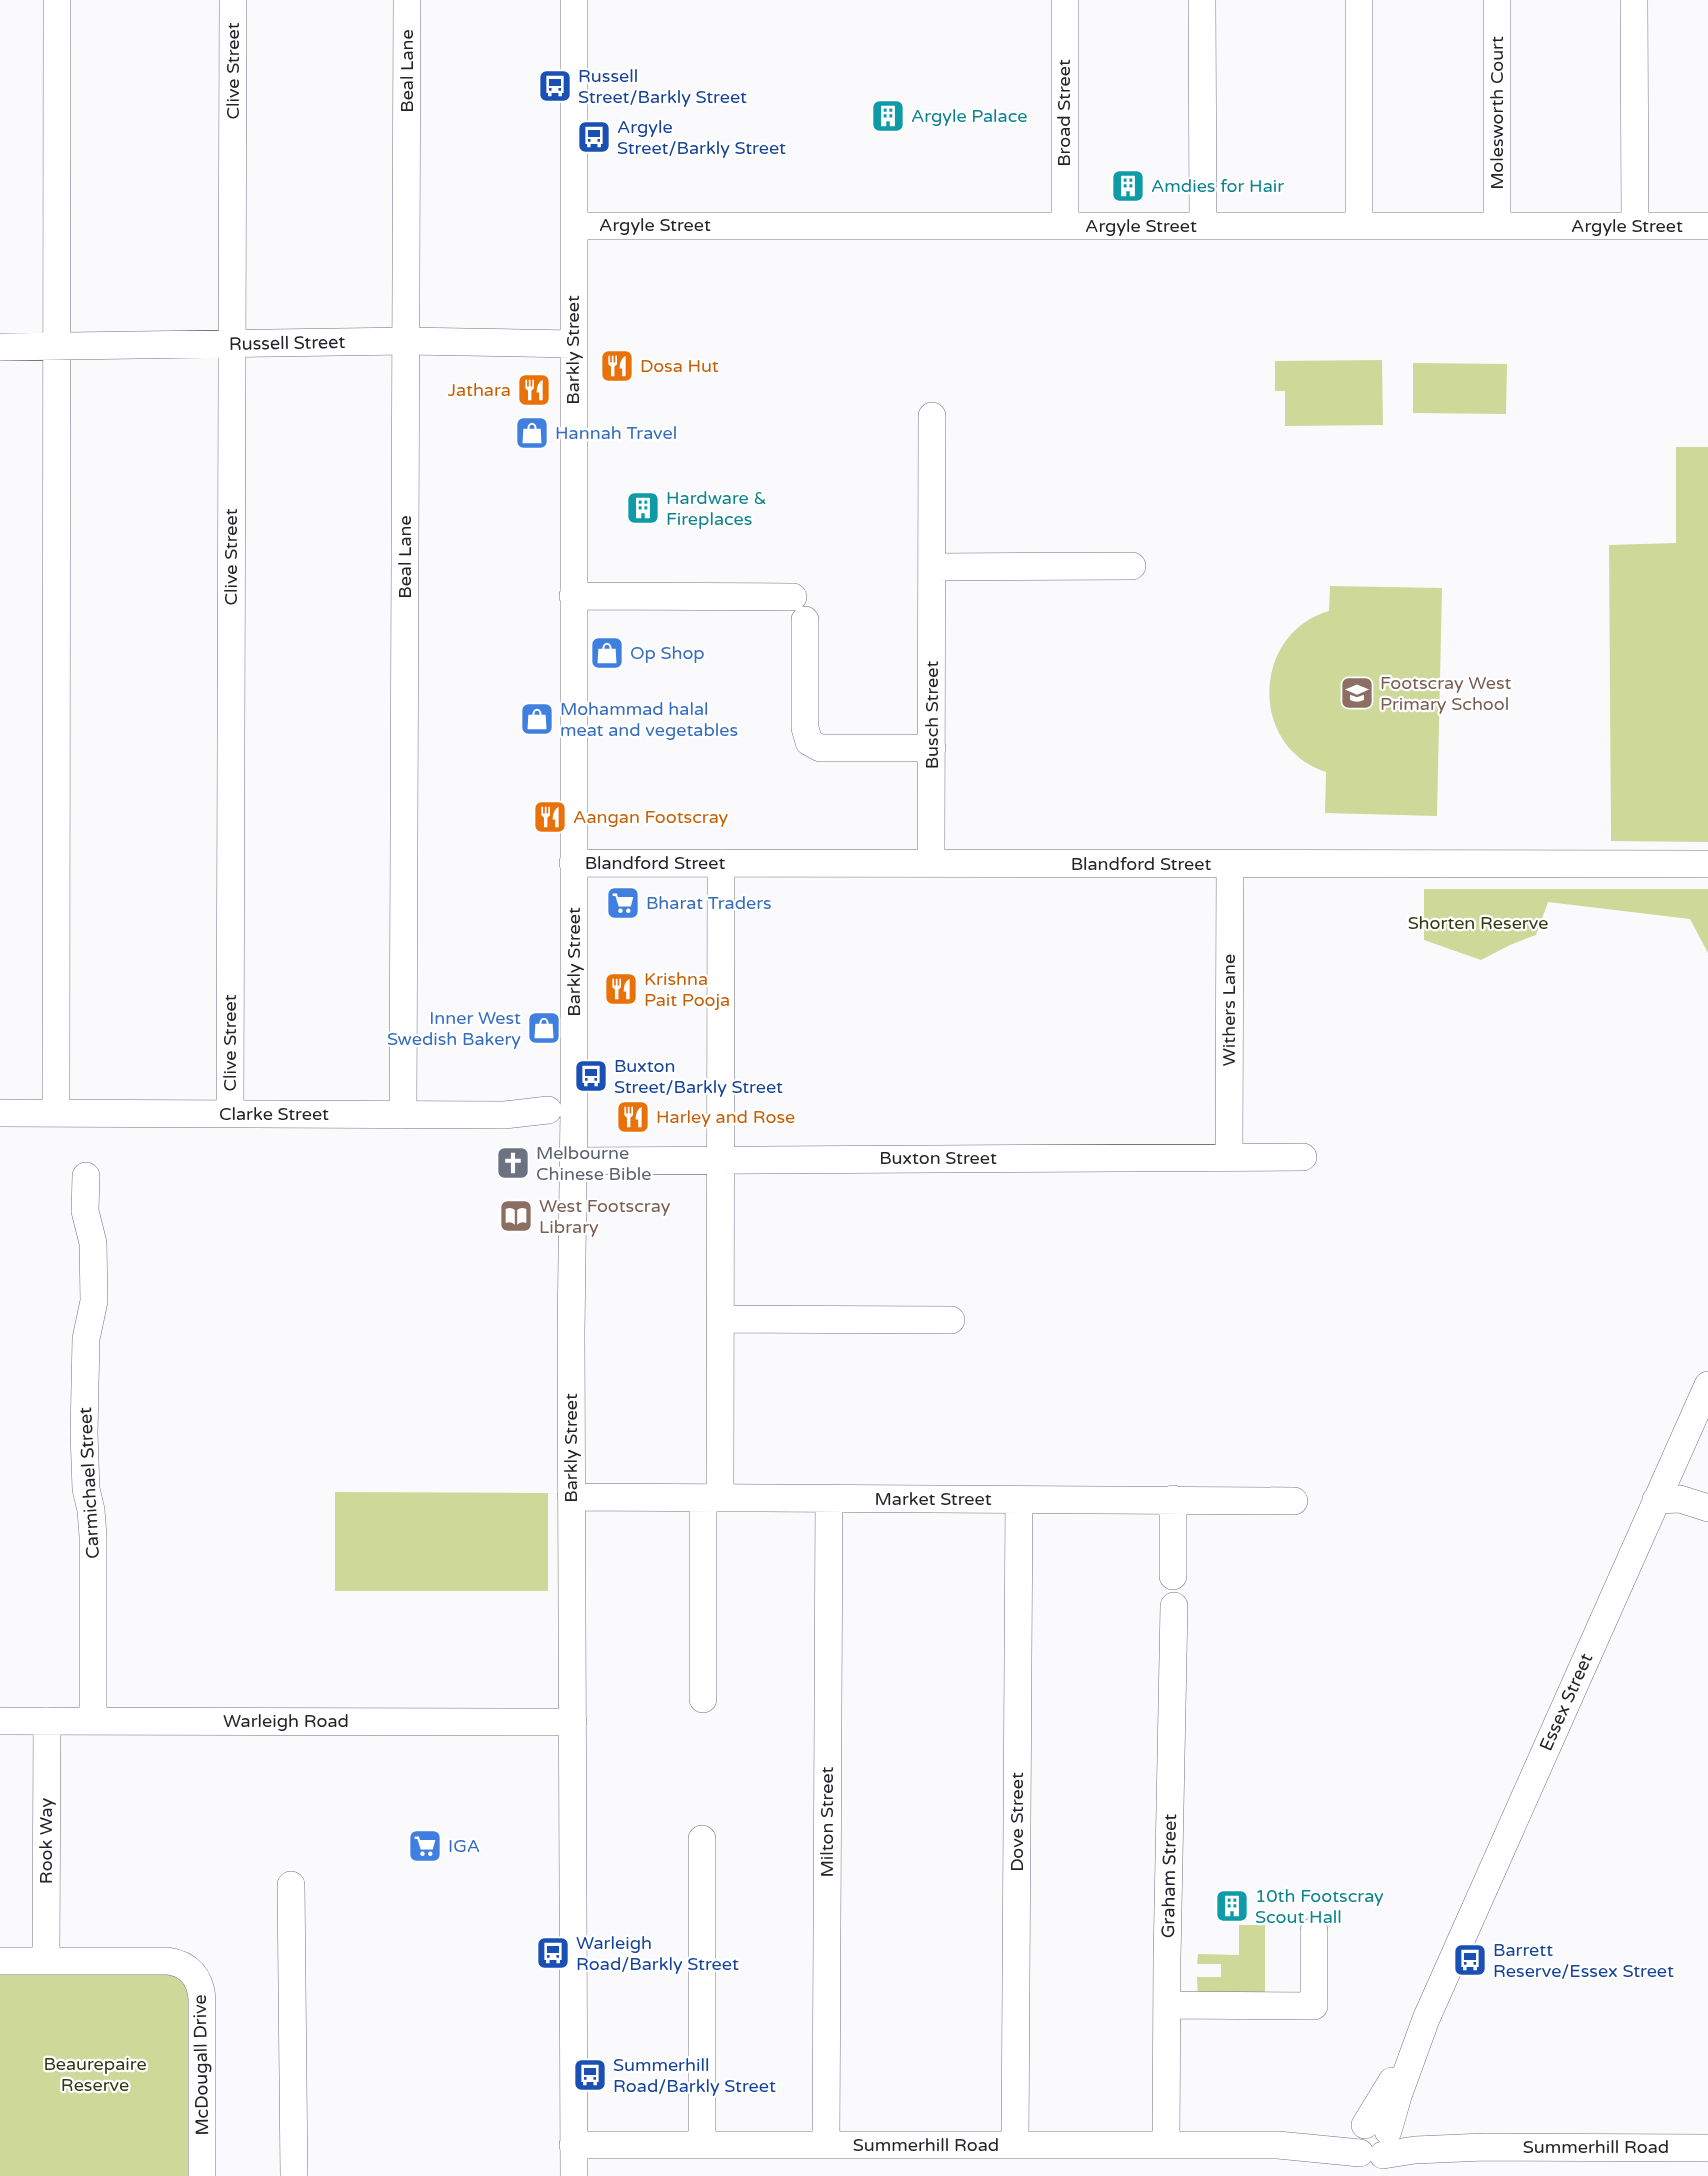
<svg xmlns="http://www.w3.org/2000/svg" width="1708" height="2176" viewBox="0 0 1708 2176" font-family="'Varela Round',sans-serif">
  <style>
    .green { fill: #ced899 }
    .lines { fill: none; stroke-linecap: round; stroke-linejoin: round }
    .minor-casing { stroke: #75727f; stroke-width: 28 }
    .minor { stroke: #fff; stroke-width: 27 }
    .labels { text-anchor: middle; stroke-width: 4.5; stroke-linejoin: round; paint-order: stroke }
    .street-label { font-size: 18px; fill: #252329; stroke: #fff }
    .transit-label { font-size: 18px; fill: #164399; stroke: #fff; text-anchor: start }
    .culture-label { font-size: 18px; fill: #0d838f; stroke: #fff; text-anchor: start }
    .food-label { font-size: 18px; fill: #c56008; stroke: #fff; text-anchor: start }
    .shop-label { font-size: 18px; fill: #366cbe; stroke: #fff; text-anchor: start }
    .education-label { font-size: 18px; fill: #785e54; stroke: #fff; text-anchor: start }
    .park-label { font-size: 18px; fill: #333813; stroke: #fff }
    .worship-label { font-size: 18px; fill: #5b616d; stroke: #fff; text-anchor: start }
  </style>
  <rect width="100%" height="100%" fill="#fafafd"/>
  <path class="green" d="M 1382,360 L 1383,425 L 1285,426 L 1285,391 L 1275,391 L 1275,361 Z
    M 1413,363 L 1507,364 L 1506,414 L 1413,413 Z
    M 1676,447 L 1708,447 L 1708,842 L 1611,841 L 1609,545 L 1676,543 Z
    M 1330,586 L 1442,588 L 1437,816 L 1325,813 L 1326,772 C 1248,747 1252,633 1329,611 Z
    M 1424,889 L 1708,889 L 1708,953 L 1690,919 L 1548,902 L 1536,935 L 1510,945 L 1481,960 L 1424,940 Z
    M 335,1492 L 548,1493 L 548,1591 L 335,1591 Z
    M 1239,1925 L 1265,1925 L 1265,2001 L 1198,2000 L 1197,1977 L 1221,1977 L 1221,1964 L 1197,1964 L 1198,1954 L 1239,1955 Z
    M 0,1973 L 162,1973 C 175,1975 183,1980 189,1993 L 190,2176 L 0,2176 Z"/>
  <g class="lines">
    <g class="minor-casing">
      <path id="minor" d="M 574,0 L 574,1110 L 571,1332 L 574,2176
        M 1065,0 L 1065,226
        M 1202,0 L 1203,226
        M 1497,0 L 1497,226
        M 1634,0 L 1635,226
        M 574,226 L 1708,226
        M 1359,226 L 1359,0
        M 0,347 L 406,341 L 573,344
        M 933,567 L 1132,566
        M 573,596 L 793,597
        M 805,620 L 805,728 L 809,742 L 820,748 L 932,748
        M 573,863 L 1708,864
        M 931,863 L 932,416
        M 0,1113 L 504,1115 L 548,1110
        M 56,1113 L 57,0
        M 230,1114 L 233,0
        M 403,1115 L 407,0
        M 1229,1157 L 1230,864
        M 574,1161 L 1303,1157
        M 86,1176 L 85,1211 L 93,1243 L 94,1301 L 86,1339 L 84,1433 L 86,1489 L 91,1510 L 93,1536 L 93,1721
        M 721,1319 L 951,1320
        M 571,1497 L 1294,1501
        M 720,1498 L 721,863
        M 1656,1500 L 1680,1499 L 1708,1508
        M 1173,1576 L 1173,1499
        M 703,1699 L 703,1498
        M 0,1721 L 573,1722
        M 702,1839 L 702,2145
        M 291,1885 L 294,2176
        M 0,1961 L 168,1961 C 189,1964 200,1977 202,1998 L 202,2176
        M 46,1961 L 47,1721
        M 1167,2005 L 1314,2006 L 1314,1931
        M 1365,2125 L 1392,2081
        M 1388,2131 L 1398,2096 L 1426,2019 L 1708,1385
        M 573,2145 L 1278,2145 L 1360,2153
        M 826,2145 L 829,1499
        M 1015,2145 L 1019,1500
        M 1166,2145 L 1167,1959 L 1174,1606
        M 1383,2155 L 1415,2150 L 1485,2147 L 1708,2148"/>
    </g>
    <use href="#minor" class="minor"/>
  </g>
  <defs>
    <g id="bus-square" transform="scale(1.725)"><rect x="-9" y="-9" width="18" height="18" rx="4" fill="#1a4fb4" stroke="#fff"/><path d="M-5-6H5V4H4V6H2V4H-2V6H-4V4H-5ZM-3.5-4V0h7V-4ZM-3.5 1.2v1.5H-2V1.2ZM2 1.2v1.5H3.5V1.2Z" fill="#fff"/></g>
    <g id="building-square" transform="scale(1.725)"><rect x="-9" y="-9" width="18" height="18" rx="4" fill="#0f9aa8" stroke="#fff"/><path d="M-4-6H4V6H1V3H-1V6H-4ZM-2.5-4.3h1.7v1.8h-1.7ZM.8-4.3h1.7v1.8H.8ZM-2.5-1h1.7V.8h-1.7ZM.8-1h1.7V.8H.8Z" fill="#fff"/></g>
    <g id="restaurant-square" transform="scale(1.725)"><rect x="-9" y="-9" width="18" height="18" rx="4" fill="#e8710a" stroke="#fff"/><path d="M-5-6h1v4h1v-4h1v4h1v-4h1v5L-1.5 .5V6h-2V.5L-5-1ZM5-6V6H3V1.5H1.5Q1.5-4 5-6Z" fill="#fff"/></g>
    <g id="shop-square" transform="scale(1.725)"><rect x="-9" y="-9" width="18" height="18" rx="4" fill="#3f7fe0" stroke="#fff"/><path d="M-5-2.5h2.3a2.7 3.5 0 0 1 5.4 0H5L5.5 6h-11ZM-1.5-2.5h3a1.5 2.3 0 0 0-3 0Z" fill="#fff"/></g>
    <g id="school-square" transform="scale(1.725)"><rect x="-9" y="-9" width="18" height="18" rx="4" fill="#8d6e63" stroke="#fff"/><path d="M0-5L7-2L0 1L-7-2ZM-4 1L0 2.5L4 1V4Q0 6-4 4Z" fill="#fff"/></g>
    <g id="supermarket-square" transform="scale(1.725)"><rect x="-9" y="-9" width="18" height="18" rx="4" fill="#3f7fe0" stroke="#fff"/><path d="M-6-5.5h2.5l.6 2H6L4.5 2H-2.5L-4.4-4H-6ZM-1.5 3.2a1.3 1.3 0 1 0 .1 0ZM3 3.2a1.3 1.3 0 1 0 .1 0Z" fill="#fff"/></g>
    <g id="church-square" transform="scale(1.725)"><rect x="-9" y="-9" width="18" height="18" rx="4" fill="#6b7280" stroke="#fff"/><path d="M-1.2-6h2.4v3.5h3.3v2.4h-3.3V6h-2.4V-.1h-3.3v-2.4h3.3Z" fill="#fff"/></g>
    <g id="library-square" transform="scale(1.725)"><rect x="-9" y="-9" width="18" height="18" rx="4" fill="#8d6e63" stroke="#fff"/><path d="M-6-4Q-3-5.5-.7-3.5V5Q-3 3-6 4ZM6-4Q3-5.5 .7-3.5V5Q3 3 6 4Z" fill="#fff"/></g>
  </defs>
  <g fill-rule="evenodd">
    <use href="#bus-square" x="555" y="86"/>
    <use href="#building-square" x="888" y="116"/>
    <use href="#bus-square" x="594" y="137"/>
    <use href="#building-square" x="1128" y="186"/>
    <use href="#restaurant-square" x="617" y="366"/>
    <use href="#restaurant-square" x="534" y="390"/>
    <use href="#shop-square" x="532" y="433"/>
    <use href="#building-square" x="643" y="508"/>
    <use href="#shop-square" x="607" y="653"/>
    <use href="#school-square" x="1357" y="693"/>
    <use href="#shop-square" x="537" y="719"/>
    <use href="#restaurant-square" x="550" y="817"/>
    <use href="#supermarket-square" x="623" y="903"/>
    <use href="#restaurant-square" x="621" y="989"/>
    <use href="#shop-square" x="544" y="1028"/>
    <use href="#bus-square" x="591" y="1076"/>
    <use href="#restaurant-square" x="633" y="1117"/>
    <use href="#church-square" x="513" y="1163"/>
    <use href="#library-square" x="516" y="1216"/>
    <use href="#supermarket-square" x="425" y="1846"/>
    <use href="#building-square" x="1232" y="1906"/>
    <use href="#bus-square" x="553" y="1953"/>
    <use href="#bus-square" x="1470" y="1960"/>
    <use href="#bus-square" x="590" y="2075"/>
  </g>
  <g class="labels">
    <g class="street-label">
      <text transform="translate(233 71) rotate(-90)" y="6">Clive Street</text>
      <text transform="translate(407 71) rotate(-90)" y="6">Beal Lane</text>
      <text transform="translate(1064 113) rotate(-90)" y="6">Broad Street</text>
      <text transform="translate(1497 113) rotate(-90)" y="6">Molesworth Court</text>
      <text x="655" y="231">Argyle Street</text>
      <text x="1141" y="232">Argyle Street</text>
      <text x="1627" y="232">Argyle Street</text>
      <text transform="translate(287 343) rotate(-1)" y="6">Russell Street</text>
      <text transform="translate(573 350) rotate(-90)" y="6">Barkly Street</text>
      <text transform="translate(231 557) rotate(-90)" y="6">Clive Street</text>
      <text transform="translate(405 557) rotate(-90)" y="6">Beal Lane</text>
      <text transform="translate(932 715) rotate(-90)" y="6">Busch Street</text>
      <text x="655" y="869">Blandford Street</text>
      <text x="1141" y="870">Blandford Street</text>
      <text transform="translate(574 962) rotate(-90)" y="6">Barkly Street</text>
      <text transform="translate(1229 1010) rotate(-90)" y="6">Withers Lane</text>
      <text transform="translate(230 1043) rotate(-90)" y="6">Clive Street</text>
      <text x="274" y="1120">Clarke Street</text>
      <text x="938" y="1164">Buxton Street</text>
      <text transform="translate(571 1448) rotate(-90)" y="6">Barkly Street</text>
      <text transform="translate(89 1483) rotate(-93)" y="6">Carmichael Street</text>
      <text x="933" y="1505">Market Street</text>
      <text transform="translate(1566 1702) rotate(-66)" y="6">Essex Street</text>
      <text x="286" y="1727">Warleigh Road</text>
      <text transform="translate(827 1822) rotate(-90)" y="6">Milton Street</text>
      <text transform="translate(1017 1822) rotate(-90)" y="6">Dove Street</text>
      <text transform="translate(46 1841) rotate(-90)" y="6">Rook Way</text>
      <text transform="translate(1169 1876) rotate(-89)" y="6">Graham Street</text>
      <text transform="translate(201 2065) rotate(-91)" y="6">McDougall Drive</text>
      <text x="926" y="2151">Summerhill Road</text>
      <text x="1596" y="2153">Summerhill Road</text>
    </g>
    <g class="transit-label">
      <text x="578" y="82">Russell<tspan x="578" dy="21">Street/Barkly Street</tspan></text>
      <text x="617" y="133">Argyle<tspan x="617" dy="21">Street/Barkly Street</tspan></text>
      <text x="614" y="1072">Buxton<tspan x="614" dy="21">Street/Barkly Street</tspan></text>
      <text x="576" y="1949">Warleigh<tspan x="576" dy="21">Road/Barkly Street</tspan></text>
      <text x="1493" y="1956">Barrett<tspan x="1493" dy="21">Reserve/Essex Street</tspan></text>
      <text x="613" y="2071">Summerhill<tspan x="613" dy="21">Road/Barkly Street</tspan></text>
    </g>
    <g class="culture-label">
      <text x="911" y="122">Argyle Palace</text>
      <text x="1151" y="192">Amdies for Hair</text>
      <text x="666" y="504">Hardware &amp;<tspan x="666" dy="21">Fireplaces</tspan></text>
      <text x="1255" y="1902">10th Footscray<tspan x="1255" dy="21">Scout Hall</tspan></text>
    </g>
    <g class="food-label">
      <text x="640" y="372">Dosa Hut</text>
      <text x="511" y="396" text-anchor="end">Jathara</text>
      <text x="573" y="823">Aangan Footscray</text>
      <text x="644" y="985">Krishna<tspan x="644" dy="21">Pait Pooja</tspan></text>
      <text x="656" y="1123">Harley and Rose</text>
    </g>
    <g class="shop-label">
      <text x="555" y="439">Hannah Travel</text>
      <text x="630" y="659">Op Shop</text>
      <text x="560" y="715">Mohammad halal<tspan x="560" dy="21">meat and vegetables</tspan></text>
      <text x="646" y="909">Bharat Traders</text>
      <text x="521" y="1024" text-anchor="end">Inner West<tspan x="521" dy="21">Swedish Bakery</tspan></text>
      <text x="448" y="1852">IGA</text>
    </g>
    <g class="education-label">
      <text x="1380" y="689">Footscray West<tspan x="1380" dy="21">Primary School</tspan></text>
      <text x="539" y="1212">West Footscray<tspan x="539" dy="21">Library</tspan></text>
    </g>
    <g class="park-label">
      <text x="1478" y="929">Shorten Reserve</text>
      <text x="95" y="2070">Beaurepaire<tspan x="95" dy="21">Reserve</tspan></text>
    </g>
    <g class="worship-label">
      <text x="536" y="1159">Melbourne<tspan x="536" dy="21">Chinese Bible</tspan></text>
    </g>
  </g>
</svg>
